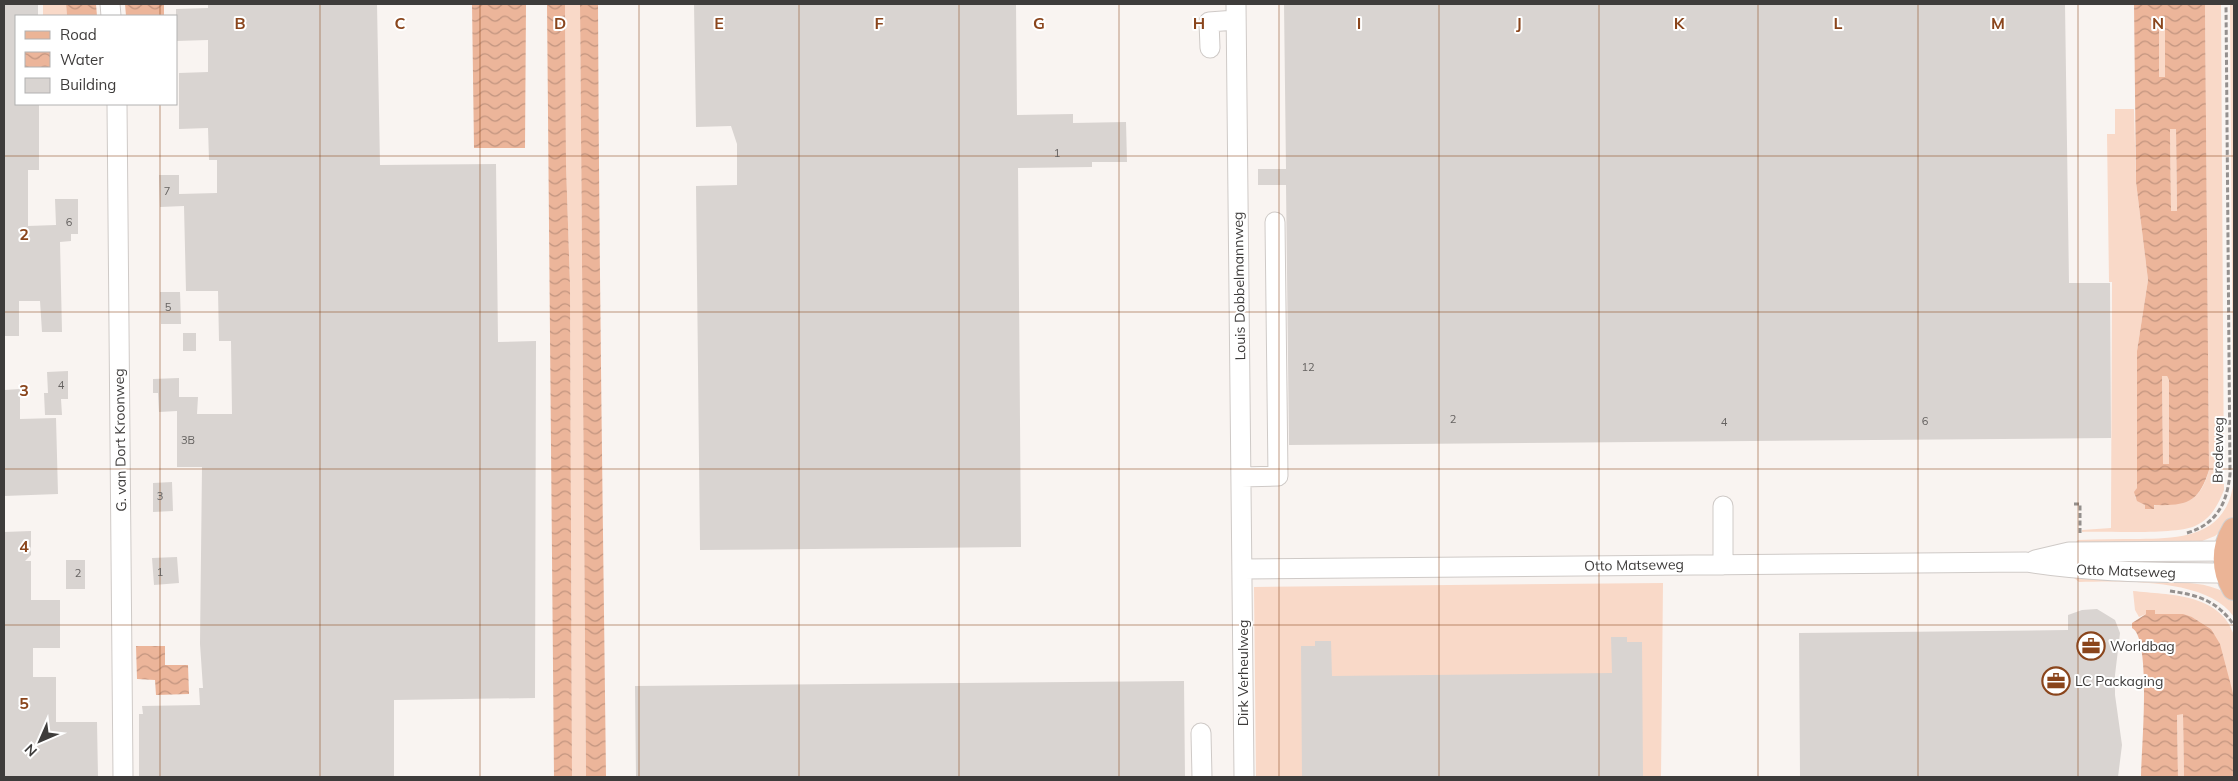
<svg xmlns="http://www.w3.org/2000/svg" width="2238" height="781" viewBox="0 0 2238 781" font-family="Mulish,sans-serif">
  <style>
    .grass { fill: #f9d9c8 }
    .water { fill: url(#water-waves); fill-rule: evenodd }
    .building { fill: #d9d4d1 }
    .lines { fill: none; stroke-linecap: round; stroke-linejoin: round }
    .minor-casing { stroke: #cfcac7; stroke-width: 21 }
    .major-casing { stroke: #d1d0d0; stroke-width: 26 }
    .path { stroke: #94908e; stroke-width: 3; stroke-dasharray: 5 2.5; stroke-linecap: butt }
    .minor { stroke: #fff; stroke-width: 19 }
    .major { stroke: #ebb496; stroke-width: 24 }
    .grid { fill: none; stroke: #8a451c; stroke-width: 1; stroke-opacity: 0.55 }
    .labels { text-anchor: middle; stroke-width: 4; stroke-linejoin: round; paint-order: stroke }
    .number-label { font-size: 11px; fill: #656260 }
    .street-label { font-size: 14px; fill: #3e3c3b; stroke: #fff }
    .poi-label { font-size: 14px; fill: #3e3c3b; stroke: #fff; text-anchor: start }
    .grid-label { font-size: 16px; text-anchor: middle; font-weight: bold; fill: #8a451c; stroke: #fff; stroke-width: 4; stroke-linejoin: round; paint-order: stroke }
  </style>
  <defs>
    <pattern id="water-waves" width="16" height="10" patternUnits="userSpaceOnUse" patternTransform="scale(1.25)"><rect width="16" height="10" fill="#ecb59a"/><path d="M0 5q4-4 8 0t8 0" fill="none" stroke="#c1947f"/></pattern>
  </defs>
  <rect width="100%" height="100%" fill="#f9f4f1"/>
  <path class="grass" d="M 43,4 L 66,4 L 67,16 L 43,16 Z
    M 565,4 L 580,4 L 586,777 L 572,777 L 570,284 L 566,164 Z
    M 2205,4 L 2221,4 L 2224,490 C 2218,505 2211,519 2195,526 C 2174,535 2109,531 2082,532 L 2082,530 L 2111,528 L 2112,282 L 2109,282 L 2107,134 L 2115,134 L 2115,109 L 2134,109 L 2136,182 L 2148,280 L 2137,351 L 2137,488 L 2135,497 L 2145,505 L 2145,508 C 2177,497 2197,514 2209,470 Z
    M 2230,4 L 2234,4 L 2234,520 L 2215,536 L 2197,543 L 2074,544 L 2078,540 C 2099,539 2119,539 2140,539 C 2177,538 2218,538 2231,495 C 2237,474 2233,448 2233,426 Z
    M 2159,17 L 2165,17 L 2165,77 L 2159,77 Z
    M 2170,129 L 2176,129 L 2177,211 L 2171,211 Z
    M 2162,376 L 2167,376 L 2169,380 L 2169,464 L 2163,464 Z
    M 2074,574 C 2097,577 2121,581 2144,582 C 2179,585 2203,577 2234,598 L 2234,617 C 2208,578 2123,581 2079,582 L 2074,578 Z
    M 1663,583 L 1661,777 L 1256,777 L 1254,587 Z
    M 2133,591 C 2169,595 2220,593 2234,635 C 2238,647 2234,683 2234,697 L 2211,629 L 2192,617 L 2155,614 L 2146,610 L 2146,614 L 2139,617 L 2135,610 Z
    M 2177,714 L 2183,714 L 2184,777 L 2178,777 Z"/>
  <path class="water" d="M 66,4 L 96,4 L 97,16 L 67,16 Z
    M 125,4 L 164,4 L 164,16 L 126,16 Z
    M 472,4 L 526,4 L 525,148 L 474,148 Z
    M 547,4 L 565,4 L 566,164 L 570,284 L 572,777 L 554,777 Z
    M 580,4 L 598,4 C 599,262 603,519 606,777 L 586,777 Z
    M 2134,4 L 2205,4 L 2209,470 C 2199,503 2186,506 2154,505 L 2154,509 L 2145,509 L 2145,505 L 2137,501 L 2134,492 L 2137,488 L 2137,351 L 2148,280 L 2136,182 ZM 2159,17 L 2165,17 L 2165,77 L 2159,77 ZM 2170,129 L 2176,129 L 2177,211 L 2171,211 ZM 2162,376 L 2167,376 L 2169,380 L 2169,464 L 2163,464 Z
    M 2146,610 L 2155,610 L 2155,614 L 2183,614 L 2192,617 L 2211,629 L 2220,644 L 2234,697 L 2234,777 L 2184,777 L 2183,714 L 2177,715 L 2178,777 L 2141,777 C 2141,752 2152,638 2132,628 L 2132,623 L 2146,614 Z
    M 136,646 L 165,646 L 165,665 L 188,665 L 189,694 L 156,695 L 155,680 L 137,679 Z"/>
  <path class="building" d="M 4,4 L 38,4 L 38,16 L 16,16 L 16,104 L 39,104 L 39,170 L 28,170 L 28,226 L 56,225 L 55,199 L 78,199 L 78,234 L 71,234 L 71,241 L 60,242 L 62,332 L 42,332 L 40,301 L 19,301 L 19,336 L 4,336 Z
    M 208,4 L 377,4 L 380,165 L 496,164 L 498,342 L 536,341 L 535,698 L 394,700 L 394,777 L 139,777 L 139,714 L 143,714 L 142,706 L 200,705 L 199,688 L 203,688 L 200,644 L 202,467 L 177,467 L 177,411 L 159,412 L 158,393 L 153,393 L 153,379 L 179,378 L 179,397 L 198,397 L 197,414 L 232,414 L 231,341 L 219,341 L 218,291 L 186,291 L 184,206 L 160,207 L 159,175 L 179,175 L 179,194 L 217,193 L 217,160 L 209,160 L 208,128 L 179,129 L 179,73 L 208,72 L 208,40 L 176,41 L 176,9 L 208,8 Z
    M 694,4 L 1016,4 L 1017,115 L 1073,114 L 1073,123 L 1126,122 L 1127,162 L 1092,162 L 1092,167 L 1018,168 L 1021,547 L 700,550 L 696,186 L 737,185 L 737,144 L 731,126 L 696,127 Z
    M 1284,4 L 2065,4 L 2069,283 L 2110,283 L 2111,438 L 1289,445 L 1286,185 L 1258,185 L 1258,169 L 1286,169 Z
    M 160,292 L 180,292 L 181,324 L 161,324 Z
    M 183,333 L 196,333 L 196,351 L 183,351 Z
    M 68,371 L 68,399 L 61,399 L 62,415 L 45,415 L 44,393 L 48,393 L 47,372 Z
    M 20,389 L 20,419 L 56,418 L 58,494 L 4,496 L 4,390 Z
    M 172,482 L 173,511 L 153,512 L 153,483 Z
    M 31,531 L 31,555 L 25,561 L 31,561 L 31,600 L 60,600 L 60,648 L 33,648 L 33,677 L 56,677 L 56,722 L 97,722 L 98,777 L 4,777 L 4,532 Z
    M 177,557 L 179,583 L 154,585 L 152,558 Z
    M 66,560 L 85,560 L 85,589 L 66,589 Z
    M 2097,609 L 2115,620 L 2120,633 L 2115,675 L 2115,695 L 2122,745 L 2118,777 L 1800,777 L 1799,633 L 2068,630 L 2068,615 L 2082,610 Z
    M 1611,637 L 1627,637 L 1627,642 L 1642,642 L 1643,777 L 1302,777 L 1301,646 L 1315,646 L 1315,641 L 1331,641 L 1332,676 L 1612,673 Z
    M 1184,681 L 1185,777 L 636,777 L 635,686 Z"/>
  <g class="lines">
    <g class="minor-casing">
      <path id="minor" d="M 110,4 L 111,16
        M 1236,4 L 1244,777
        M 1210,48 L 1209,22 L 1236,20
        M 117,104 L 123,777
        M 1241,477 L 1278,476 L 1275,222
        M 1723,506 L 1723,565
        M 2035,560 L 2069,552 L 2226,551
        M 1243,569 L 2026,562 C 2093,573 2159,572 2227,573
        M 1201,733 L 1202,777"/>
    </g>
    <g class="major-casing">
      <path id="major" d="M 2234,530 C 2223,548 2223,569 2234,588"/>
    </g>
    <path class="path" d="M 2074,504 L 2080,504 L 2080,535
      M 2187,533 C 2217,524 2227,503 2230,474 L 2226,4
      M 2170,591 C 2199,595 2217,601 2234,625"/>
    <use href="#minor" class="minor"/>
    <use href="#major" class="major"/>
  </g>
  <path class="grid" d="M 160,4 L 160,16M 320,4 L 320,777M 480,4 L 480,777M 639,4 L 639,777M 799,4 L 799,777M 959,4 L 959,777M 1119,4 L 1119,777M 1279,4 L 1279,777M 1439,4 L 1439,777M 1599,4 L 1599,777M 1758,4 L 1758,777M 1918,4 L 1918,777M 2078,4 L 2078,777M 160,104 L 160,777M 4,156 L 2234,156M 4,312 L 2234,312M 4,469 L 2234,469M 4,625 L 2234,625"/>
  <defs>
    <g id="office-ring" transform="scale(1.4375)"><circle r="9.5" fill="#fff" stroke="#8a451c" stroke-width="1.5"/><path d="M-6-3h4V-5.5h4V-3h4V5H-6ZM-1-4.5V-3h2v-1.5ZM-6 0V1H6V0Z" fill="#8a451c"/></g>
  </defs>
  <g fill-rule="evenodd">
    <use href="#office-ring" x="2091" y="646"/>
    <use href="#office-ring" x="2056" y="681"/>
  </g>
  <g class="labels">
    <g class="number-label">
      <text x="1057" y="157">1</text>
      <text x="167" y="195">7</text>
      <text x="69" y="226">6</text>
      <text x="168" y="311">5</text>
      <text x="1308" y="371">12</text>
      <text x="61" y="389">4</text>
      <text x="1453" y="423">2</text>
      <text x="1925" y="425">6</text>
      <text x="1724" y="426">4</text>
      <text x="188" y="444">3B</text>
      <text x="160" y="500">3</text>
      <text x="160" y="576">1</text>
      <text x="78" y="577">2</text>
    </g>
    <g class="street-label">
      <text transform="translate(1239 286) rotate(-91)" y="5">Louis Dobbelmannweg</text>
      <text transform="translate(120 440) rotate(-91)" y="5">G. van Dort Kroonweg</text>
      <text transform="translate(2218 450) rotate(-89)" y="5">Bredeweg</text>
      <text transform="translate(1634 565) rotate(-1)" y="5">Otto Matseweg</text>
      <text transform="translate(2126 571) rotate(2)" y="5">Otto Matseweg</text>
      <text transform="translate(1243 673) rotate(-90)" y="5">Dirk Verheulweg</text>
    </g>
    <g class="poi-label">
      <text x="2110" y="651">Worldbag</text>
      <text x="2075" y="686">LC Packaging</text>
    </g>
  </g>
  <g class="grid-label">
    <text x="240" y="29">B</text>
    <text x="400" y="29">C</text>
    <text x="560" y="29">D</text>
    <text x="719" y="29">E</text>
    <text x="879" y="29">F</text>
    <text x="1039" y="29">G</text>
    <text x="1199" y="29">H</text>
    <text x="1359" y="29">I</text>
    <text x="1519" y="29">J</text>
    <text x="1679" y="29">K</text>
    <text x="1838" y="29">L</text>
    <text x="1998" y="29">M</text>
    <text x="2158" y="29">N</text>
    <text x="24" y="240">2</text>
    <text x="24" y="396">3</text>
    <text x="24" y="552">4</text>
    <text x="24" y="709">5</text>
  </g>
  <rect width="2238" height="781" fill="none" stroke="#3e3c3b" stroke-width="10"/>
  <rect x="15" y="15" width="162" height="90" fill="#ffffff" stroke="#b2b1b1"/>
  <rect x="25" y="31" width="25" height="8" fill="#ebb496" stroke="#b2b1b1"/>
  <text x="60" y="40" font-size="15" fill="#3e3c3b">Road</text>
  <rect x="25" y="52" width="25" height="15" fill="url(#water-waves)" stroke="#b2b1b1"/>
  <text x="60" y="65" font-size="15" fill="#3e3c3b">Water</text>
  <rect x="25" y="78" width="25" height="15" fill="#d9d4d1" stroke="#b2b1b1"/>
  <text x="60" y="90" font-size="15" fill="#3e3c3b">Building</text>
  <g transform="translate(40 741) rotate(225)" stroke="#ffffff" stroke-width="4" paint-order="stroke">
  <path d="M0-4L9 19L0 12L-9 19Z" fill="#3e3c3b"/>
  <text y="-8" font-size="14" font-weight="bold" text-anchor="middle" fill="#3e3c3b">N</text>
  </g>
</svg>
